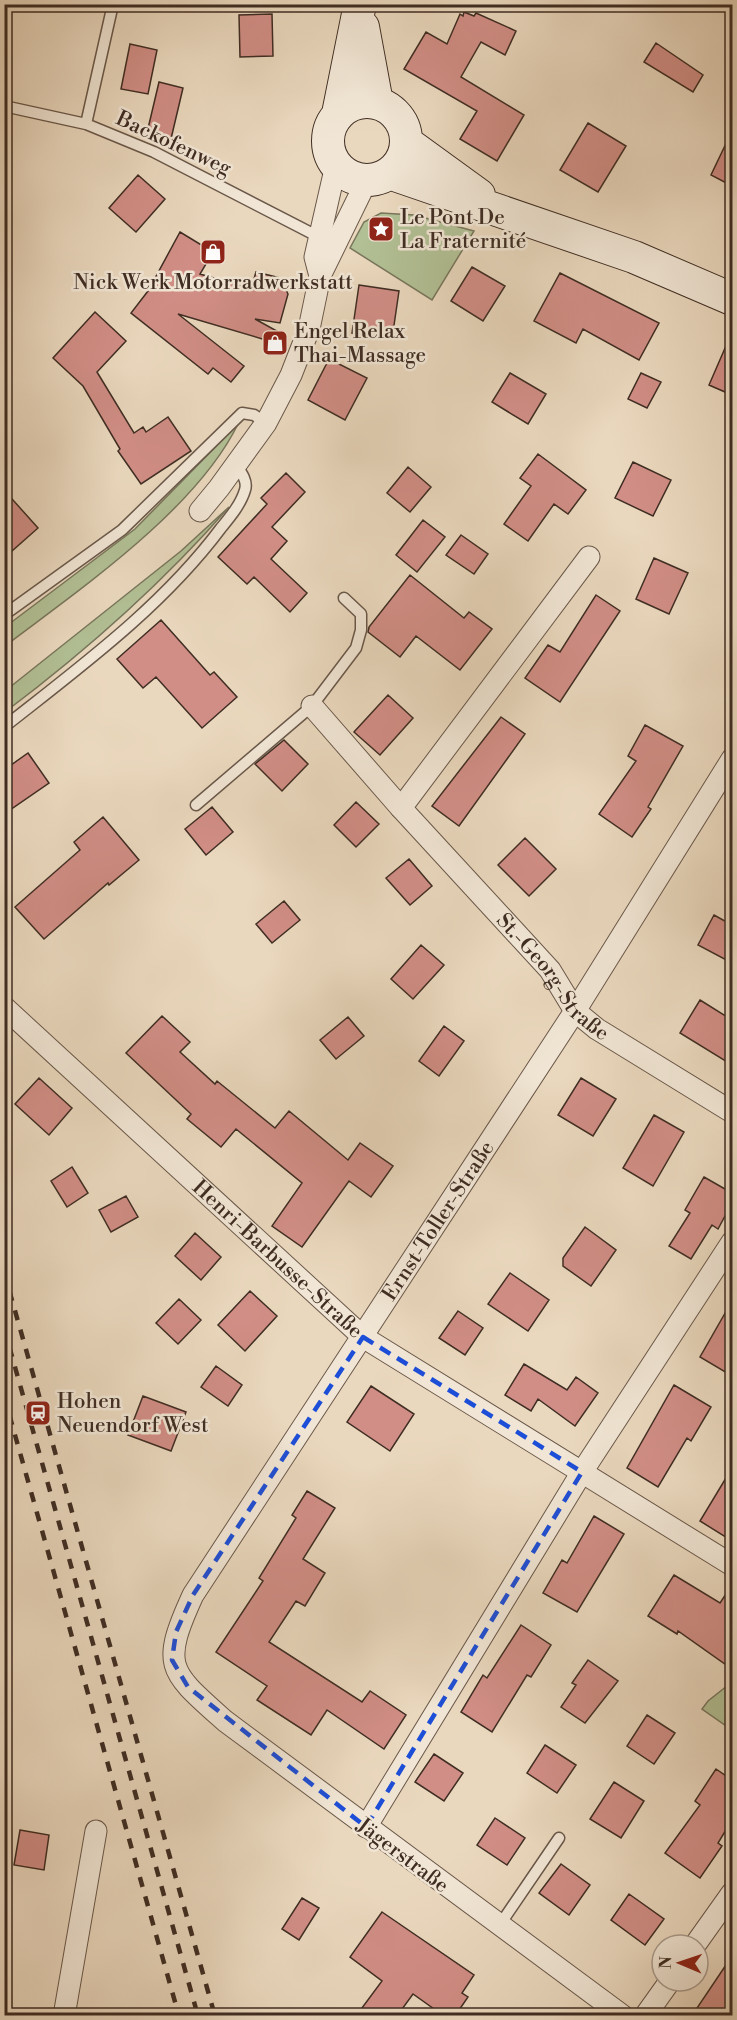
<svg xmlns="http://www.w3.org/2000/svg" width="737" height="2020" viewBox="0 0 737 2020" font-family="'Libre Bodoni',serif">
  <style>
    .green { fill: #b2c095; stroke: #78765c; stroke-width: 1.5 }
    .building { fill: #d18e86; stroke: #3f2d23; stroke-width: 1.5 }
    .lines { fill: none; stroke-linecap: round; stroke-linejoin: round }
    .service-casing { stroke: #6a584a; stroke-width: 13 }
    .minor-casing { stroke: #6a584a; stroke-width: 23 }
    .secondary-casing { stroke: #3f2d23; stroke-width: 34 }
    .service { stroke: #f1e6d5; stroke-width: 10 }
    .minor { stroke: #f1e6d5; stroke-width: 21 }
    .secondary { stroke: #f1e6d5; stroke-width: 32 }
    .rail { stroke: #3f2d23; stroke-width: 4.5; stroke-dasharray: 10 10; stroke-linecap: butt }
    .marked { fill: none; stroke: #1d4ed8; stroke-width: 4.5; stroke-dasharray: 12 8; stroke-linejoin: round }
    .labels { text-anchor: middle; stroke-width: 5; stroke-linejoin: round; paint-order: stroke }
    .street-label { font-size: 21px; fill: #3f2d23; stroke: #f1e6d5 }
    .poi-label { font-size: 21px; fill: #3f2d23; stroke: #f1e6d5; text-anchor: start }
  </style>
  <rect width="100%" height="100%" fill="#ead8be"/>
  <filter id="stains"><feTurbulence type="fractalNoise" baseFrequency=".00333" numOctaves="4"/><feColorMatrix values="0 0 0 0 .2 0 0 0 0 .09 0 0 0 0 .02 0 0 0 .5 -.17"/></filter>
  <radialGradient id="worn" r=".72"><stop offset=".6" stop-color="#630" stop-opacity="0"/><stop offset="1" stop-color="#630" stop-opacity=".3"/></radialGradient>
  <path class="green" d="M 381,213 L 414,215 L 474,231 L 432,300 L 350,248 L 364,222 Z
    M 238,424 C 196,510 80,589 5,646 L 5,627 L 135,529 Z
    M 229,507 C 162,584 86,651 5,712 L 5,691 L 181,551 Z
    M 732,1682 L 732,1730 L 702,1709 L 708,1701 Z"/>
  <path class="building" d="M 464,12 L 474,16 L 476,13 L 516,31 L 505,55 L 481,42 L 461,77 L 524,115 L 497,161 L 460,139 L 477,111 L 404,69 L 426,32 L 447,44 L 460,14 L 463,16 Z
    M 272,14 L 273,56 L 240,57 L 239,15 Z
    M 656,43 L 703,75 L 693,92 L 644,62 Z
    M 130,44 L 157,50 L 148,94 L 121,89 Z
    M 159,82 L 183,88 L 170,143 L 146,137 Z
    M 588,123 L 626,146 L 598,192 L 560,170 Z
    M 732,131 L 732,186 L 711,175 Z
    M 138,175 L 165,199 L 136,232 L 109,208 Z
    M 180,232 L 213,252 L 200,274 L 251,289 L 256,272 L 280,278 L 288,294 L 280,323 L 255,319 L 286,336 L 283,345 L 178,314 L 244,366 L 231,382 L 213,368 L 208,374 L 131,313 L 148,291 Z
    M 472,267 L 505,286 L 483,321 L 451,301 Z
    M 560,273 L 659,323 L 639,360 L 583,329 L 576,343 L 534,321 Z
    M 359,285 L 399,291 L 392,339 L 352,333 Z
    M 95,312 L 126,341 L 97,372 L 134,433 L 143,427 L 146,432 L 168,417 L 191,451 L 141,484 L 118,451 L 120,449 L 83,386 L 53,358 Z
    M 732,332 L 732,395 L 709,385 Z
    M 329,359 L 367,378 L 345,420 L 308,400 Z
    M 510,373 L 546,394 L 528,424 L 492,402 Z
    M 641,373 L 661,382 L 647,408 L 628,399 Z
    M 538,454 L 586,490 L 568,514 L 554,504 L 528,541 L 504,524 L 531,486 L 520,478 Z
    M 633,462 L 671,480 L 653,516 L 615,498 Z
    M 408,467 L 431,487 L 410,512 L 387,493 Z
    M 286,473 L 305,492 L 272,527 L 287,541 L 271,559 L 307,593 L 290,612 L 254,577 L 247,584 L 218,557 L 267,504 L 261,498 Z
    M 4,490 L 38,528 L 4,558 Z
    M 423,520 L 445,537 L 417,572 L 396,555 Z
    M 461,535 L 488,554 L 474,574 L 446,555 Z
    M 654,558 L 688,573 L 669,614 L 636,599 Z
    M 410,575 L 464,618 L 469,612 L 492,629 L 460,670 L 416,636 L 400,657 L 368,632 L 369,627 Z
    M 596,595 L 620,611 L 560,702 L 525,678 L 548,645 L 560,652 Z
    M 161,620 L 210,675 L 214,672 L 237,697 L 202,728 L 156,677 L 143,688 L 117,659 Z
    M 388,695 L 413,718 L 380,755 L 354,732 Z
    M 501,717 L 525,734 L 459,826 L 432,806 Z
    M 645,725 L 683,746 L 648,807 L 651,809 L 632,837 L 599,814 L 636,761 L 628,756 Z
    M 284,740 L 308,764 L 282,791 L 255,764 Z
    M 28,753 L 49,783 L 4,814 L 4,770 Z
    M 356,802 L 379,824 L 356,847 L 334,825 Z
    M 212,807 L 233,832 L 206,855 L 185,829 Z
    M 103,817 L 139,860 L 109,885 L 108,883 L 44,939 L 15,907 L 80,850 L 74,842 Z
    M 525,838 L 556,869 L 529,896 L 498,865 Z
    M 409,859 L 432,886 L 410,905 L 386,878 Z
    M 284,901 L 300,920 L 272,943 L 256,924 Z
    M 714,915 L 732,925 L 732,963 L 698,945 Z
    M 421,945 L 444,965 L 413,999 L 391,979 Z
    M 700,1000 L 732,1020 L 732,1065 L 680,1033 Z
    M 162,1016 L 190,1042 L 180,1052 L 215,1084 L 217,1081 L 275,1128 L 289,1111 L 348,1160 L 360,1143 L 393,1166 L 371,1197 L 349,1181 L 302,1247 L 272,1226 L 302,1183 L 236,1129 L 221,1147 L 187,1119 L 191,1114 L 126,1053 Z
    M 348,1017 L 364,1036 L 336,1059 L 320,1040 Z
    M 444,1026 L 464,1041 L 439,1076 L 419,1061 Z
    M 39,1078 L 72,1108 L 49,1135 L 15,1104 Z
    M 581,1078 L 616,1099 L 593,1136 L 558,1115 Z
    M 654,1115 L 684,1132 L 653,1186 L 623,1168 Z
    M 72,1167 L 88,1193 L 67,1207 L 51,1181 Z
    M 704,1177 L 732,1193 L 732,1203 L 718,1229 L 712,1225 L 691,1259 L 669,1246 L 690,1213 L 685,1210 Z
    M 126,1196 L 138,1217 L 111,1232 L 99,1210 Z
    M 585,1227 L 616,1250 L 591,1286 L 563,1266 L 563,1258 Z
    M 195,1233 L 221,1257 L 201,1280 L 175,1256 Z
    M 510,1273 L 549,1300 L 528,1331 L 488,1304 Z
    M 250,1291 L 277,1316 L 245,1351 L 218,1325 Z
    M 179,1299 L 201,1320 L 178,1344 L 156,1323 Z
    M 732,1301 L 732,1376 L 700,1357 Z
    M 458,1311 L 483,1328 L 465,1355 L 439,1338 Z
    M 524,1364 L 567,1390 L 576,1377 L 598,1393 L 575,1426 L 538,1399 L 531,1411 L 505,1395 Z
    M 216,1366 L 242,1385 L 228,1406 L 201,1387 Z
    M 674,1385 L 711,1407 L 691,1441 L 687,1438 L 658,1487 L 627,1468 Z
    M 371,1386 L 414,1414 L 390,1451 L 347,1422 Z
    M 143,1396 L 186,1412 L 171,1451 L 128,1435 Z
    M 732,1468 L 732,1541 L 700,1521 Z
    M 307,1491 L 335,1508 L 303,1559 L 325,1573 L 305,1606 L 296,1601 L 269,1642 L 362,1702 L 370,1691 L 406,1715 L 384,1749 L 327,1710 L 311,1735 L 257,1700 L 267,1686 L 216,1652 L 263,1581 L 259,1578 L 296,1518 L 292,1515 Z
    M 594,1516 L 624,1534 L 577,1612 L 543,1593 L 562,1560 L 567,1563 Z
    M 674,1575 L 720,1603 L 732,1585 L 732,1669 L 678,1631 L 677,1634 L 648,1616 Z
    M 521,1625 L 551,1645 L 531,1677 L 527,1675 L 492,1732 L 461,1712 L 483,1675 L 487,1678 Z
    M 588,1660 L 618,1681 L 585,1723 L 561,1707 L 576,1685 L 572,1683 Z
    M 647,1715 L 675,1733 L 654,1764 L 627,1746 Z
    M 545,1745 L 576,1765 L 557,1793 L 527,1773 Z
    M 434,1754 L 463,1773 L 444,1801 L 415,1782 Z
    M 716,1769 L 732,1780 L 732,1820 L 718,1843 L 722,1846 L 700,1878 L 665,1853 L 700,1805 L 695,1801 Z
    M 614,1782 L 644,1801 L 621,1838 L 590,1819 Z
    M 495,1818 L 525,1838 L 507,1865 L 477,1845 Z
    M 20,1830 L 49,1835 L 44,1870 L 14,1865 Z
    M 561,1864 L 590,1885 L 569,1915 L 539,1893 Z
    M 629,1894 L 664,1919 L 645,1945 L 611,1920 Z
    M 302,1898 L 319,1908 L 299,1940 L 282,1929 Z
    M 382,1912 L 474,1975 L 462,1993 L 468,1997 L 455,2016 L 444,2016 L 413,1994 L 397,2016 L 356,2016 L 382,1981 L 350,1957 Z
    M 732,1956 L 732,2016 L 708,2016 L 697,2008 Z"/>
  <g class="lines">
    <g class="service-casing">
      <path id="service" d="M 4,106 L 86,124 L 154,152 L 319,237
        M 86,124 L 113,4
        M 4,615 L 122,530 L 242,413 L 254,415 L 266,423
        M 4,727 C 80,667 162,607 221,528 C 230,517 241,504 245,490 C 248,481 241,472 236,465
        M 196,805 L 312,706 L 356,648 L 361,630 L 361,614 L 344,598
        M 499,1926 L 559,1838"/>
    </g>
    <g class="minor-casing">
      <g id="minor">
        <path d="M 320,276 L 315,257 L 336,165"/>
        <path d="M 200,511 L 219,488 L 266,423 L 291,375 L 309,329 L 320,276 L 367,180"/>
        <path id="s1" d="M 312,706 L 401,808 L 550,970 L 575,1011 L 597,1029 L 732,1112"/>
        <path d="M 401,808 L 589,557"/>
        <path id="s2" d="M 4,1007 L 363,1337 L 732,1565"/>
        <path d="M 366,1827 L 582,1472 L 732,1242"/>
        <path d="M 695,1945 L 732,1893"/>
        <path d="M 64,2016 L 96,1831"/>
        <path id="s3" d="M 623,2016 L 225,1721 C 169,1671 160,1667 193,1595 L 575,1011 L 732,759"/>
        <path d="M 645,2016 L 670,1981"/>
      </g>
    </g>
    <g class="secondary-casing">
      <path id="secondary" d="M 363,27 L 377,103
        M328 141a39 39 0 1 1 78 0a39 39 0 1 1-78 0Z
        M 338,114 L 360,4
        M 406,142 L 479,195
        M 389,173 L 634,257 L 732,299"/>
    </g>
    <use href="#service" class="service"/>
    <use href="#minor" class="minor"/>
    <use href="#secondary" class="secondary"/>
    <path class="rail" d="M 4,1272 L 215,2016
      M 4,1328 L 198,2016
      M 4,1396 L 179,2016"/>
  </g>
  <path class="marked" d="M 363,1337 L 582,1472 L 366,1827 L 188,1687 L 172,1660 L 176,1632 L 193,1595 Z"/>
  <defs>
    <g id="sight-square" transform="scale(1.35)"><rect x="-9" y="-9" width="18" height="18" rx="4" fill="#8f2418" stroke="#f1e6d5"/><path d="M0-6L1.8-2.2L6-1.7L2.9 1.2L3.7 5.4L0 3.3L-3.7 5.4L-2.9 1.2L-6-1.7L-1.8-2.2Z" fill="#fff"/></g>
    <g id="shop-square" transform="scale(1.35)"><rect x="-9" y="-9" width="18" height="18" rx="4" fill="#8f2418" stroke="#f1e6d5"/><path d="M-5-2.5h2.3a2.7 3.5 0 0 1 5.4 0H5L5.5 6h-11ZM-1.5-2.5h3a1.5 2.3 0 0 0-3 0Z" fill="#fff"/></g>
    <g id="station-square" transform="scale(1.35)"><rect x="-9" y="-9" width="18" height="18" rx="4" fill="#8f2418" stroke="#f1e6d5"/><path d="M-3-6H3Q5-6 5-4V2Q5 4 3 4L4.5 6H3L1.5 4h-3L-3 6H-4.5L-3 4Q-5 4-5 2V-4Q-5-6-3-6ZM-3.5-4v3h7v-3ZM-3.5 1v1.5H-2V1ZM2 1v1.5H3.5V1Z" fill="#fff"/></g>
  </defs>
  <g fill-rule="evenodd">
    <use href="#sight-square" x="381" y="229"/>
    <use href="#shop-square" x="213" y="252"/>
    <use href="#shop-square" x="275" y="343"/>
    <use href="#station-square" x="38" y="1413"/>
  </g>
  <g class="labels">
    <g class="street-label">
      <text transform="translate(174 143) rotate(25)" y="7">Backofenweg</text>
      <text dy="7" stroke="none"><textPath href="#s1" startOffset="363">St.-Georg-Straße</textPath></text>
      <text dy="7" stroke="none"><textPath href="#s3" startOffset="1092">Ernst-Toller-Straße</textPath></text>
      <text dy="7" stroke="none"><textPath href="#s2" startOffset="372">Henri-Barbusse-Straße</textPath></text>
      <text transform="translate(403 1855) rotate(37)" y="7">Jägerstraße</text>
    </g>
    <g class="poi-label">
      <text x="400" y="224">Le Pont De<tspan x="400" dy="24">La Fraternité</tspan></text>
      <text x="213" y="289" text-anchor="middle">Nick Werk Motorradwerkstatt</text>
      <text x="294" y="338">Engel Relax<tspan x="294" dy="24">Thai-Massage</tspan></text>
      <text x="57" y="1408">Hohen<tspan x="57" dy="24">Neuendorf West</tspan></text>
    </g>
  </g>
  <rect width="737" height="2020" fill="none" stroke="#ead8be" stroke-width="24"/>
  <rect x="6" y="6" width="725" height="2008" fill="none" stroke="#3f2d23" stroke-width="3"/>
  <rect x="12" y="12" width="713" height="1996" fill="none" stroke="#3f2d23" stroke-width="1.5"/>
  <g transform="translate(680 1963) rotate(272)"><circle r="28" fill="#f1e6d5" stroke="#aa9c8e" stroke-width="1.5"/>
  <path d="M0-4.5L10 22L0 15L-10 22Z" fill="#8f2418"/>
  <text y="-9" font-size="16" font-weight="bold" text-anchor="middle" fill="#3f2d23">N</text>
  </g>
  <rect width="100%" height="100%" filter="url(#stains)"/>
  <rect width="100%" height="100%" fill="url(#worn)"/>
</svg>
